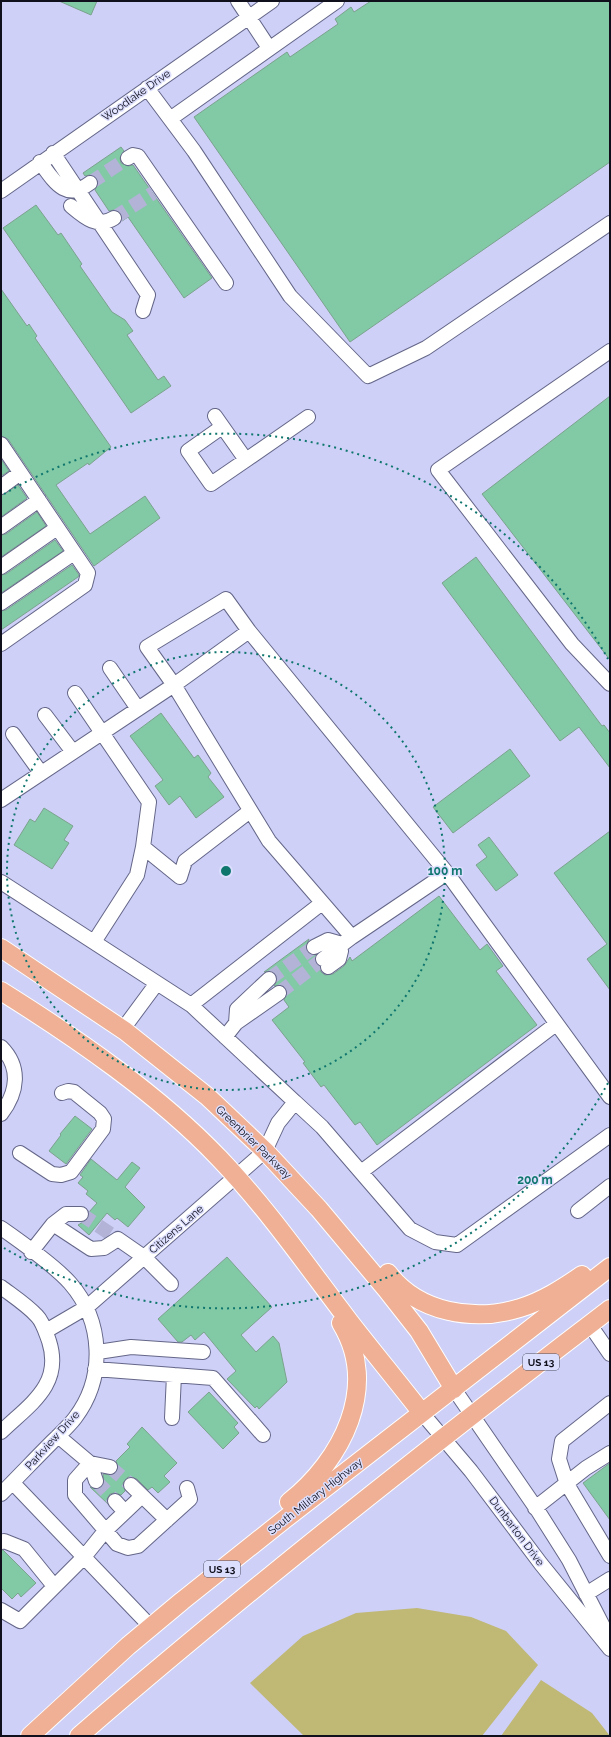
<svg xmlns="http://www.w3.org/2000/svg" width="611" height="1737" viewBox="0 0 611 1737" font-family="Raleway,sans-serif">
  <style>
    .green { fill: #c0b875 }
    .building { fill: #82c9a5; stroke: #7ba38e }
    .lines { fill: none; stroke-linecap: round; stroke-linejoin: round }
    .minor-tunnel { stroke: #b2b3d6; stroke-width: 14; stroke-dasharray: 14 7; stroke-linecap: butt }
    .minor-casing { stroke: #646688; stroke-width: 16 }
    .major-casing { stroke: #fff; stroke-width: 20 }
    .minor { stroke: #fff; stroke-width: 14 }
    .major { stroke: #efb096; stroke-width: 18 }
    .ring { fill: none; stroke: #0f766e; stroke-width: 2; stroke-dasharray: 2 4 }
    .labels { text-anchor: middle; stroke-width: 3; stroke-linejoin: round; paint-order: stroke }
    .shield { fill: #dcdefd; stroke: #4d4e60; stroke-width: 1 }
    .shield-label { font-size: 10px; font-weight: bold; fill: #10101d }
    .street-label { font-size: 11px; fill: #10101d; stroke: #dcdefd }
    .centre { fill: #0f766e; stroke: #dcdefd; stroke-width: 2 }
    .ring-label { font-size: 12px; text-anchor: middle; font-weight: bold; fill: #0f766e; stroke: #dcdefd; stroke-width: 3; stroke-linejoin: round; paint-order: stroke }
  </style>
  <rect width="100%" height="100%" fill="#ced0f7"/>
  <path class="green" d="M 417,1608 L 471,1617 L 506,1631 L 538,1665 L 482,1736 L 304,1736 L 250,1683 L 303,1636 L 356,1613 Z
    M 541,1680 L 592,1713 L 610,1736 L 501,1736 Z"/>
  <path class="building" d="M 59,1 L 97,1 L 91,15 Z
    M 371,1 L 610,1 L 610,162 L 350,342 L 194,117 L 287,52 L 290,57 L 338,24 L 335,19 L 351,7 L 354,12 Z
    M 121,147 L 124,151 L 120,158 L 121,163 L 128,166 L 133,165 L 212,278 L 184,298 L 128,217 L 122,221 L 122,215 L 119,211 L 114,210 L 109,211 L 95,190 L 98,183 L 97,178 L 90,175 L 85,176 L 83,173 Z
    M 36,205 L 58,235 L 61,233 L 82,264 L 80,266 L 112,312 L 125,320 L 133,331 L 127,335 L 158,380 L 164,376 L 171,386 L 131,413 L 3,228 Z
    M 1,289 L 27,326 L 29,324 L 37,336 L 35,338 L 111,447 L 89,465 L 88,463 L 56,485 L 90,534 L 145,496 L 160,518 L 94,566 L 8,439 L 1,436 Z
    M 610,396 L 610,660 L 482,494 Z
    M 1,459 L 9,471 L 1,476 Z
    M 18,485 L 27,498 L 1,517 L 1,495 Z
    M 37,512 L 46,526 L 1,557 L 1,535 L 6,534 Z
    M 55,540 L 63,551 L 1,593 L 1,575 L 6,574 Z
    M 476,557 L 602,726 L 604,725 L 610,733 L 610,768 L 579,727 L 560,741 L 442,583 Z
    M 72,565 L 79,575 L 78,577 L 1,630 L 1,611 L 6,610 Z
    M 161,713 L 194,758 L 198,755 L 211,773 L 208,777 L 224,797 L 196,818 L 180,796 L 169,805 L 155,786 L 163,780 L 130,736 Z
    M 510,749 L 530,776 L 453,833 L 433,807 Z
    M 44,808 L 73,826 L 64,840 L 69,843 L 52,869 L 14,845 L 30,819 L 35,822 Z
    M 610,831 L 610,990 L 587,959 L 607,944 L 554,873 Z
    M 489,837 L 518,875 L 496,891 L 476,865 L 487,857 L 478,845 Z
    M 439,896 L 480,950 L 487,944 L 503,966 L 496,971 L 537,1025 L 377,1145 L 360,1122 L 355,1125 L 324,1085 L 321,1087 L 303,1063 L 305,1062 L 272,1020 L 289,1007 L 284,1000 L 287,992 L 282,985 L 274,986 L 277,981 L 275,973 L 271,971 L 264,972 L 309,939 L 306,946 L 307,951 L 310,954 L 316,955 L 315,960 L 321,972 L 325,975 L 333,974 L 344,966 L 350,957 L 352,961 Z
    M 75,1116 L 92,1129 L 66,1164 L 49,1151 L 61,1135 L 60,1134 Z
    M 91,1159 L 117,1180 L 132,1162 L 140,1168 L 125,1187 L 145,1207 L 128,1227 L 117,1218 L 115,1220 L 107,1213 L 89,1235 L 78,1225 L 88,1219 L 89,1212 L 97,1203 L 86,1194 L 88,1191 L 78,1183 L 83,1177 L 80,1175 Z
    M 227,1257 L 272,1307 L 241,1335 L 256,1352 L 273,1336 L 279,1343 L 287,1382 L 259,1409 L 257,1406 L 255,1408 L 227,1379 L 236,1371 L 204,1332 L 195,1340 L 191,1335 L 182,1342 L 178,1342 L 158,1319 Z
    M 209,1392 L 238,1423 L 234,1427 L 239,1433 L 223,1449 L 188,1412 Z
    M 142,1427 L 177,1463 L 164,1476 L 170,1482 L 158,1493 L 152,1487 L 148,1490 L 137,1479 L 128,1477 L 123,1483 L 125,1491 L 121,1495 L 114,1493 L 110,1494 L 107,1499 L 108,1504 L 90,1487 L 99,1489 L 104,1483 L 103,1474 L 112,1475 L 117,1472 L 118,1468 L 116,1461 L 130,1447 L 127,1444 Z
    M 610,1463 L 610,1520 L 583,1483 Z
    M 1,1550 L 3,1550 L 36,1583 L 21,1597 L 18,1593 L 12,1599 L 1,1588 Z"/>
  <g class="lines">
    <path class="minor-tunnel" d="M 90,183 L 128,158
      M 114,218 L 153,193
      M 269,979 L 314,947
      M 279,993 L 323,959
      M 81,1214 L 118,1239
      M 110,1467 L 131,1485
      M 96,1481 L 115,1501"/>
    <g class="minor-casing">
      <path id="minor" d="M 238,1 L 269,48
        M 147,88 L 194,151 L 290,296 L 368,376 L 426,348 L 610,223
        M 170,119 L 337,1
        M 53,153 L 148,295 L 143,311
        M 128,158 L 133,155 L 138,156 L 226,283
        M 40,162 C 54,181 65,202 90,183
        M 1,191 L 272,1
        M 71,206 C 84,217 97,229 114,218
        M 610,351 L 438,470 L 572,644 L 610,684
        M 215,416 L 246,460 L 308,417
        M 222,427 L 188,451 L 211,484 L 246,460
        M 1,444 L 88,573 L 85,585 L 1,644
        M 1,487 L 20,473
        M 1,527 L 39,500
        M 1,567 L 57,528
        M 1,603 L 74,553
        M 110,668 L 138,709
        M 75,693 L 149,802 L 143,847 L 180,877 L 185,861 L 250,811
        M 45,715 L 73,752
        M 13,734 L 41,773
        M 1,800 L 174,685 L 147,647 L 226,599 L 249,631
        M 447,873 L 352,937 L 269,841 L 174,685 L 249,631 L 447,873 L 610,1097
        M 1,882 L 157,983
        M 94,942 L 137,875 L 143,847
        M 314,947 L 328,940 L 342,944
        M 323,959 L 352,937
        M 328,967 L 339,959 L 341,951
        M 191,1005 L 295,1102
        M 236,1023 L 237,1009 L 269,979
        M 123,1029 L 157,983 L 191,1005 L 322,903
        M 225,1037 L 236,1023 L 279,993
        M 1,1047 C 21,1067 18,1092 1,1114
        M 20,1153 L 52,1174 L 61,1175 L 71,1172 L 103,1129 L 104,1119 L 100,1113 L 74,1092 L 68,1091 L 62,1093
        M 361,1172 L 556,1024
        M 578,1211 L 610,1186
        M 53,1224 L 91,1249 L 104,1248 L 118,1239 L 144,1257 L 171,1284
        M 1,1228 C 21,1242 54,1265 70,1283 C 103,1321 106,1377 75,1418 C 69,1426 60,1434 52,1442 C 35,1459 18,1477 1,1494
        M 31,1252 L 53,1224 L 66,1214 L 81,1214
        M 1,1287 C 13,1296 27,1305 37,1316 C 43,1322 46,1333 49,1341 C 63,1385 30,1404 1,1432
        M 590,1325 L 610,1354
        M 46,1331 L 87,1307 L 265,1151 L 278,1123 L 295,1102 L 322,1127 L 410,1229 L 435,1242 L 457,1245 L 610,1135
        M 98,1352 L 131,1347 L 203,1352
        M 95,1369 L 213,1378 L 263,1435
        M 454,1389 L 538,1511 L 569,1560 L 609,1638
        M 610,1403 L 562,1441 L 559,1459 L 567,1484 L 610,1556
        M 422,1413 L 471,1471 L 541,1564 L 610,1649
        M 172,1418 L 174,1375
        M 58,1436 L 90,1463 L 96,1481
        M 110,1467 L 90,1463 L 75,1480 L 75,1495 L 117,1544 L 128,1548 L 138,1546 L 190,1499 L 187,1488
        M 13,1483 L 151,1627
        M 131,1485 L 167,1520
        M 115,1501 L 125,1512
        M 535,1508 L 586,1468 L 610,1453
        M 1,1542 L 4,1541 L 24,1549 L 54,1586
        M 586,1594 L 610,1579
        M 1,1610 L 20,1621 L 84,1557 L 105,1531 L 142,1496"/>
    </g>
    <g class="major-casing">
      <path id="major" d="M 1,948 L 125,1031 L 208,1097 L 265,1151 L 319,1209 L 386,1289 L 419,1331 L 454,1389
        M 1,991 C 76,1038 158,1094 219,1158 C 267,1208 307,1266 349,1321 C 373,1352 398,1382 422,1413
        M 388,1273 C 418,1313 474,1322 520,1308 C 543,1301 563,1288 582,1275
        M 289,1502 C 342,1460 380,1387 341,1323
        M 30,1736 L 128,1646 L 182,1601 L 285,1519 L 610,1267
        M 79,1736 C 251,1587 429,1447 610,1309"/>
    </g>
    <use href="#minor" class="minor"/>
    <use href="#major" class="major"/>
  </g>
  <g class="ring">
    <circle cx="226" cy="871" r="219"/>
    <path d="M608 1083A437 437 0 0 1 4 1248M4 494A437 437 0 0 1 608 659"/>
  </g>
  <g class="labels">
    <g class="shield">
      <rect x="523" y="1354" width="36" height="16" rx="3"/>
      <rect x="204" y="1561" width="36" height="16" rx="3"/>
    </g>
    <g class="shield-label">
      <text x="541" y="1366">US 13</text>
      <text x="222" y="1573">US 13</text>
    </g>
    <g class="street-label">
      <text transform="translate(136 95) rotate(-35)" y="4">Woodlake Drive</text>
      <text transform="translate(254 1142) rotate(44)" y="4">Greenbrier Parkway</text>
      <text transform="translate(176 1229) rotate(-41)" y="4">Citizens Lane</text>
      <text transform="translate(52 1440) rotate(-48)" y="4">Parkview Drive</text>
      <text transform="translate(315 1496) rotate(-38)" y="4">South Military Highway</text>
      <text transform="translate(517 1531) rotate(53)" y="4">Dunbarton Drive</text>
    </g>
  </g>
  <circle cx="226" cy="871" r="6" class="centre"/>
  <g class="ring-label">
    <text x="445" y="875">100 m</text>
    <text x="535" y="1184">200 m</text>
  </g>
  <rect width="611" height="1737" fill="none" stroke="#10101d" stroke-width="4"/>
</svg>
